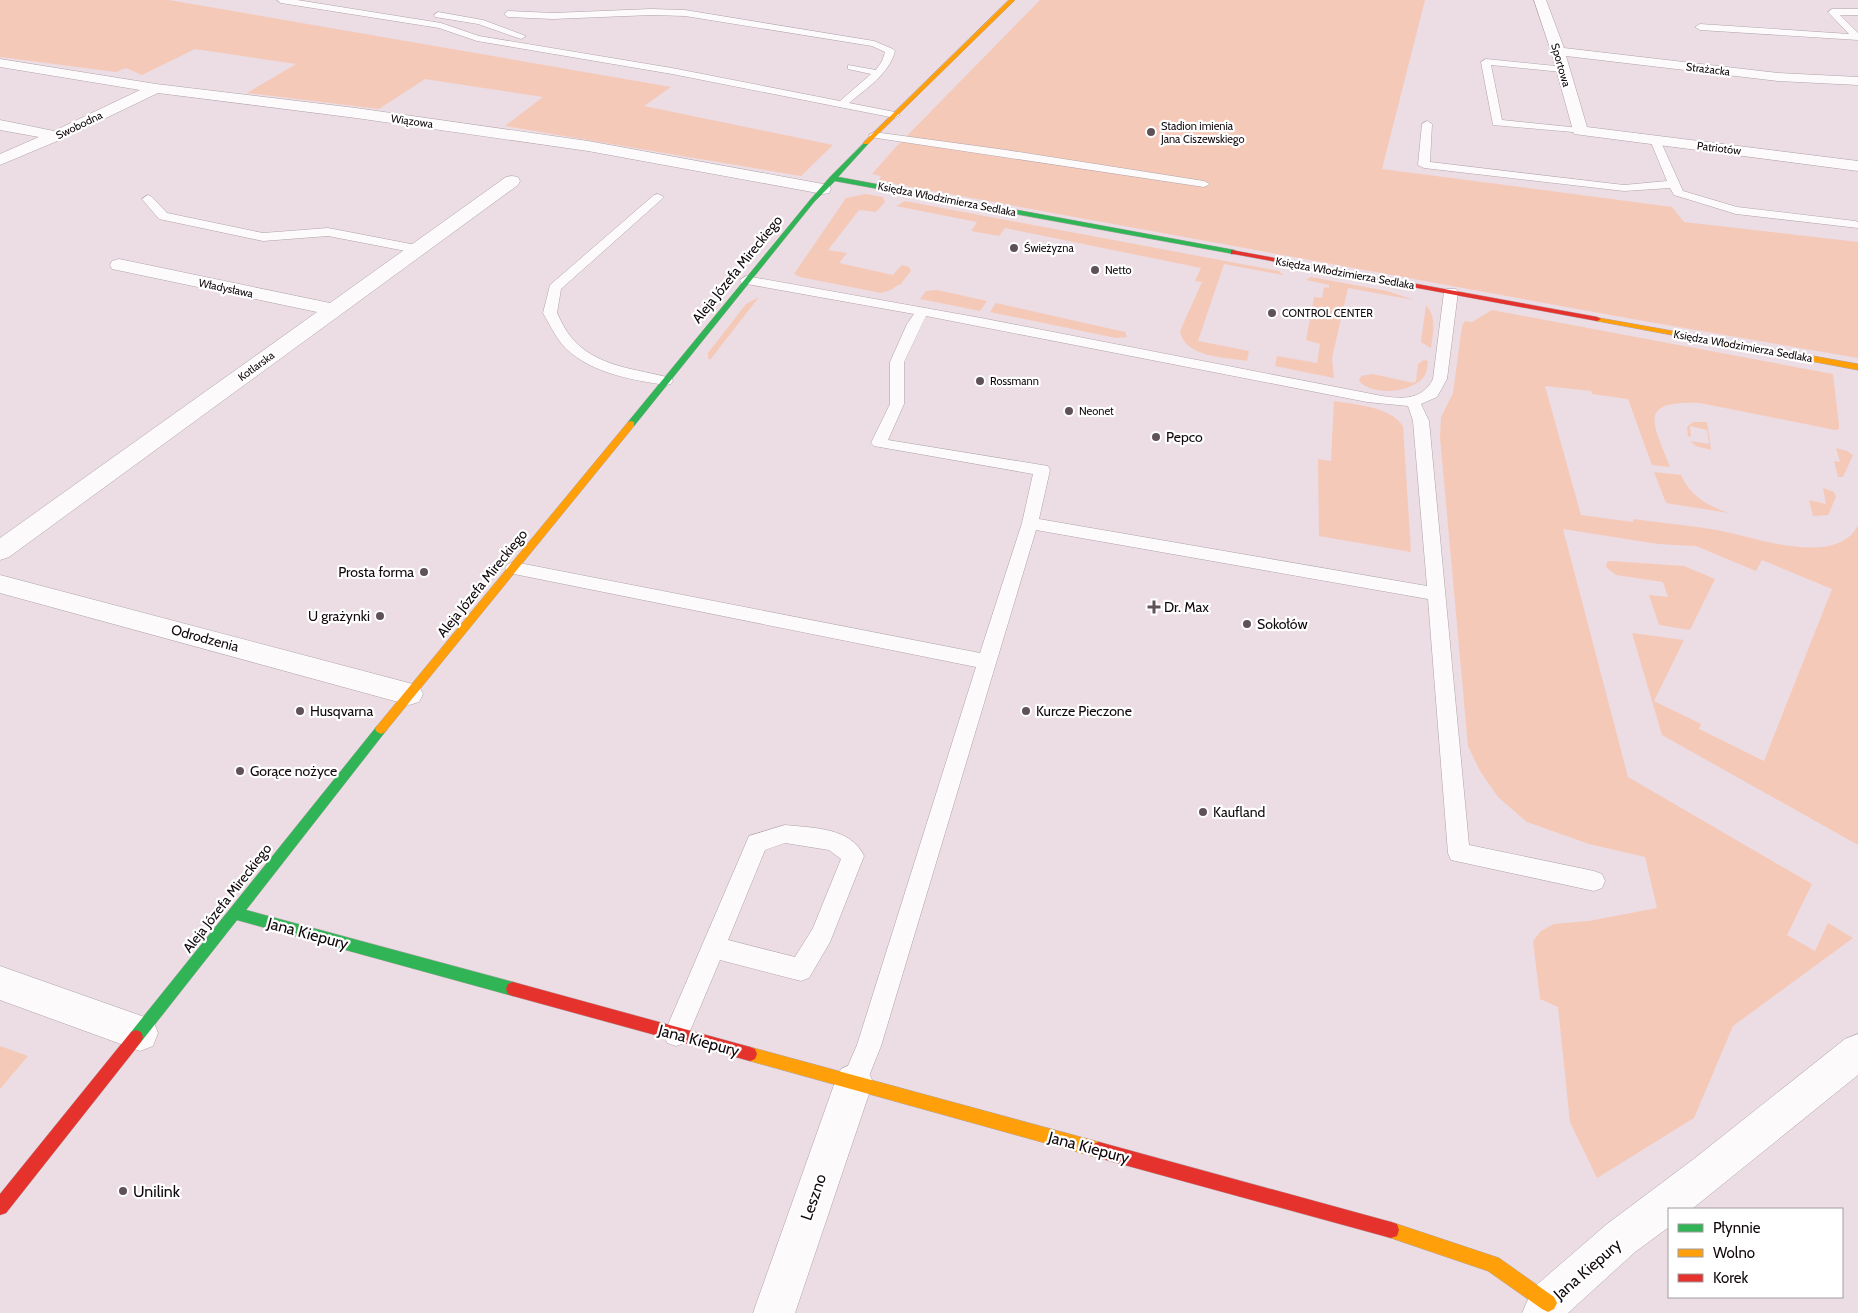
<svg xmlns="http://www.w3.org/2000/svg" width="1858" height="1313" viewBox="0 0 1858 1313" font-family="Cabin,sans-serif">
  <style>
    .green { fill: #f5c9b7 }
    .lines { fill: none; stroke-linecap: round; stroke-linejoin: round }
    .lane-casing { stroke: #afa3a9; stroke-width: 1 }
    .street-casing { stroke: #afa3a9; stroke-width: 1 }
    .fast-casing { stroke: #afa3a9; stroke-width: 1 }
    .slow-casing { stroke: #afa3a9; stroke-width: 1 }
    .jam-casing { stroke: #afa3a9; stroke-width: 1 }
    .lane { fill: #fcfafb; fill-rule: evenodd }
    .street { fill: #fcfafb; fill-rule: evenodd }
    .fast { fill: #30b455; fill-rule: evenodd }
    .slow { fill: #ff9f0a; fill-rule: evenodd }
    .jam { fill: #e5322d; fill-rule: evenodd }
    .poi-dot { fill: #5e5258; stroke: #fff; stroke-width: 2 }
    .labels { text-anchor: middle; stroke-width: 4.5; stroke-linejoin: round; paint-order: stroke }
    .far-street-label { font-size: 11px; fill: #11080c; stroke: #fff }
    .far-poi-label { font-size: 11px; fill: #11080c; stroke: #fff; text-anchor: start }
    .street-label { font-size: 14px; fill: #11080c; stroke: #fff }
    .poi-label { font-size: 14px; fill: #11080c; stroke: #fff; text-anchor: start }
    .near-street-label { font-size: 16px; fill: #11080c; stroke: #fff }
    .near-poi-label { font-size: 16px; fill: #11080c; stroke: #fff; text-anchor: start }
  </style>
  <rect width="100%" height="100%" fill="#ecdce4"/>
  <path class="green" d="M 0,0 L 169,0 L 671,87 L 644,106 L 833,145 L 801,176 L 505,126 L 543,97 L 425,79 L 379,109 L 247,93 L 296,64 L 195,49 L 142,75 L 126,68 L 116,72 L 0,57 Z
    M 1040,0 L 1425,0 L 1382,169 L 1672,207 L 1684,222 L 1858,242 L 1858,358 L 1638,320 L 878,181 L 881,176 L 872,174 L 894,149 Z
    M 866,194 L 883,197 L 885,202 L 876,212 L 859,210 L 828,250 L 847,253 L 839,263 L 893,275 L 902,265 L 909,267 L 911,271 L 900,285 L 898,285 L 891,290 L 881,293 L 800,277 L 794,274 L 846,198 Z
    M 905,201 L 1279,271 L 1283,275 L 1224,264 L 1198,341 L 1249,351 L 1247,361 C 1225,357 1185,358 1180,331 L 1202,282 L 1195,281 L 1201,268 L 1005,228 L 999,236 L 971,231 L 977,222 L 896,206 Z
    M 1311,277 L 1387,291 L 1414,300 L 1348,288 L 1332,358 L 1334,378 L 1275,366 L 1277,356 L 1317,363 L 1320,344 L 1306,340 L 1314,297 L 1322,298 L 1324,287 L 1329,288 L 1329,285 L 1306,280 Z
    M 937,290 L 987,301 L 980,311 L 920,299 L 926,291 Z
    M 759,297 L 710,360 L 708,358 L 708,353 L 746,304 Z
    M 996,303 L 1125,332 L 1127,337 L 1116,338 L 990,312 Z
    M 1426,305 C 1437,318 1433,332 1431,348 L 1421,342 Z
    M 1492,310 L 1833,374 L 1839,425 L 1839,429 L 1835,430 L 1700,403 C 1635,400 1654,424 1670,467 L 1652,465 L 1628,399 L 1592,394 L 1591,391 L 1545,386 L 1581,515 L 1633,522 L 1633,519 C 1661,523 1689,525 1717,530 C 1751,536 1837,569 1858,525 L 1858,845 L 1662,735 L 1632,633 L 1684,640 L 1654,701 L 1701,724 L 1699,729 L 1764,761 L 1832,589 L 1762,560 L 1756,571 L 1696,546 L 1658,544 L 1563,529 L 1628,777 L 1812,884 L 1787,935 L 1815,951 L 1828,923 L 1853,938 L 1733,1026 L 1694,1118 L 1597,1178 L 1570,1122 L 1558,1007 L 1540,999 L 1533,941 L 1541,931 L 1554,924 L 1589,921 L 1657,908 L 1645,857 L 1589,844 L 1527,822 L 1498,797 L 1480,771 L 1468,746 L 1440,437 L 1441,417 L 1453,393 L 1462,326 L 1465,321 L 1472,322 Z
    M 1424,360 L 1428,361 C 1427,368 1427,374 1422,379 C 1408,393 1373,396 1359,381 L 1361,376 L 1372,374 L 1414,383 L 1416,381 L 1418,364 Z
    M 1334,401 C 1356,405 1389,406 1403,426 L 1411,552 L 1319,536 L 1318,459 L 1331,461 Z
    M 1693,422 L 1707,422 L 1711,450 L 1696,446 L 1690,441 L 1709,444 L 1707,430 L 1690,426 L 1691,437 L 1688,436 L 1687,427 Z
    M 1836,448 L 1847,451 L 1853,455 L 1843,477 L 1838,477 L 1834,461 L 1840,462 Z
    M 1654,472 L 1681,475 C 1690,496 1708,506 1729,513 L 1666,503 Z
    M 1823,488 L 1834,492 L 1836,497 L 1828,515 L 1813,516 L 1809,500 L 1826,504 Z
    M 1610,561 L 1684,566 L 1715,579 L 1690,630 L 1659,625 L 1649,595 L 1668,597 L 1663,582 L 1616,575 L 1606,567 L 1607,562 Z
    M 0,1046 L 28,1056 L 0,1089 Z"/>
  <g class="lines">
    <g class="lane-casing">
      <path id="lane" d="M 277,0 L 297,0 L 441,23 L 479,36 L 672,68 L 840,101 L 871,74 L 848,69 L 848,65 L 876,70 L 882,61 L 885,52 L 872,46 L 685,16 L 651,15 L 553,19 L 508,17 L 504,14 L 508,11 L 553,13 L 651,9 L 685,10 L 874,41 L 893,49 L 895,51 C 889,74 867,88 849,103 L 895,112 L 900,115 L 895,118 L 672,74 L 477,41 L 439,28 L 281,3 Z
        M 1832,9 L 1858,9 L 1858,15 L 1840,15 L 1858,33 L 1858,40 L 1700,30 L 1695,27 L 1700,24 L 1849,34 L 1828,12 Z
        M 438,12 L 483,20 L 526,36 L 521,39 L 478,24 L 435,17 L 434,15 Z
        M 1486,59 L 1565,67 L 1567,69 L 1562,72 L 1491,65 L 1502,120 L 1580,128 L 1585,131 L 1584,133 L 1493,125 L 1481,62 Z
        M 1427,121 L 1432,124 L 1430,162 L 1624,185 L 1667,181 L 1650,140 L 1655,137 L 1660,140 L 1683,191 L 1737,207 L 1855,221 L 1858,222 L 1858,228 L 1736,214 L 1674,195 L 1670,188 L 1624,191 L 1424,168 L 1418,165 L 1422,124 Z
        M 874,132 L 1006,150 L 1204,181 L 1210,184 L 1204,187 L 870,137 L 869,135 Z
        M 658,194 L 664,197 L 662,199 L 561,289 L 557,313 C 561,321 565,330 571,337 C 595,367 637,369 671,378 L 673,381 L 671,384 L 666,385 C 631,380 585,372 561,343 C 554,334 549,323 543,313 L 550,285 L 654,195 Z
        M 148,195 L 152,197 L 167,213 L 263,233 L 328,228 L 416,245 L 422,249 L 416,253 L 328,236 L 263,241 L 159,219 L 142,199 Z
        M 746,276 L 981,318 L 1367,393 C 1392,398 1420,405 1433,379 L 1444,292 L 1446,289 L 1456,289 L 1458,292 L 1447,379 L 1437,397 L 1421,404 L 1429,421 L 1469,845 L 1594,871 L 1602,874 L 1605,881 L 1602,888 L 1594,891 L 1451,860 L 1448,853 L 1428,599 L 1036,530 L 881,1046 L 863,1091 L 854,1095 L 845,1091 L 841,1082 L 857,1045 L 976,667 L 514,574 L 508,572 L 505,568 L 508,564 L 514,562 L 980,653 L 1022,523 L 1033,474 L 874,446 L 871,443 L 890,404 L 890,362 L 907,324 L 914,314 L 741,283 L 740,280 ZM 926,316 L 1367,402 L 1408,406 L 1413,421 L 1427,586 L 1039,519 L 1050,470 L 1048,466 L 888,440 L 904,404 L 904,362 Z
        M 785,825 C 812,828 851,827 864,856 L 830,942 L 809,978 L 801,981 L 720,960 L 685,1043 L 676,1046 L 667,1043 L 664,1034 L 749,836 ZM 785,843 L 829,850 L 841,859 L 813,928 L 795,957 L 728,940 L 765,850 Z"/>
    </g>
    <g class="street-casing">
      <path id="street" d="M 1534,0 L 1546,0 L 1564,48 L 1778,73 L 1858,77 L 1858,85 L 1778,81 L 1566,56 L 1587,127 L 1858,161 L 1858,171 L 1574,134 L 1551,51 Z
        M 0,59 L 156,84 L 356,108 L 588,141 L 823,184 L 829,185 L 831,189 L 829,193 L 823,194 L 588,151 L 356,118 L 158,93 L 62,139 L 0,165 L 0,154 L 39,137 L 0,130 L 0,120 L 54,131 L 140,90 L 0,67 Z
        M 512,176 L 518,177 L 520,181 L 518,185 L 9,557 L 0,560 L 0,538 L 317,312 L 112,269 L 110,265 L 112,261 L 119,259 L 330,303 L 506,177 Z
        M 0,575 L 409,683 L 419,686 L 423,694 L 419,702 L 409,705 L 0,593 Z
        M 0,966 L 153,1020 L 158,1033 L 153,1046 L 140,1051 L 0,1000 Z
        M 1858,1034 L 1858,1075 L 1692,1209 L 1669,1209 L 1669,1227 L 1635,1252 L 1568,1313 L 1522,1313 L 1533,1288 L 1607,1224 L 1695,1158 L 1845,1039 Z
        M 854,1063 L 867,1069 L 873,1082 L 795,1313 L 753,1313 L 835,1082 L 841,1069 Z"/>
    </g>
    <g class="fast-casing">
      <path id="fast" d="M 866,141 L 869,143 L 868,144 L 838,177 L 1234,250 L 1238,252 L 1234,254 L 835,181 L 814,202 L 634,426 L 628,426 L 628,422 L 810,200 L 830,177 Z
        M 381,724 L 385,726 L 387,729 L 385,732 L 246,910 L 513,982 L 518,984 L 520,989 L 518,994 L 513,996 L 237,920 L 141,1042 L 136,1044 L 131,1042 L 129,1037 L 131,1032 L 377,726 Z"/>
    </g>
    <g class="slow-casing">
      <path id="slow" d="M 1009,0 L 1015,0 L 868,144 L 864,144 L 864,142 Z
        M 1594,317 L 1858,364 L 1858,370 L 1597,321 L 1593,319 Z
        M 631,421 L 634,422 L 634,426 L 385,732 L 381,734 L 377,732 L 375,729 L 377,726 L 628,422 Z
        M 750,1047 L 1099,1142 L 1105,1144 L 1107,1150 L 1105,1156 L 1099,1158 L 750,1061 L 745,1059 L 743,1054 L 745,1049 Z
        M 1391,1222 L 1499,1258 L 1554,1297 L 1557,1303 L 1554,1309 L 1548,1312 L 1542,1309 L 1488,1271 L 1385,1236 L 1383,1230 L 1385,1224 Z"/>
    </g>
    <g class="jam-casing">
      <path id="jam" d="M 1231,250 L 1597,317 L 1601,319 L 1597,321 L 1234,254 L 1231,254 Z
        M 513,982 L 750,1047 L 755,1049 L 757,1054 L 755,1059 L 750,1061 L 513,996 L 508,994 L 506,989 L 508,984 Z
        M 136,1030 L 141,1032 L 143,1037 L 141,1042 L 6,1213 L 0,1215 L 0,1194 L 131,1032 Z
        M 1099,1142 L 1391,1222 L 1397,1224 L 1399,1230 L 1397,1236 L 1391,1238 L 1099,1158 L 1093,1156 L 1091,1150 L 1093,1144 Z"/>
    </g>
    <use href="#lane" class="lane"/>
    <use href="#street" class="street"/>
    <use href="#fast" class="fast"/>
    <use href="#slow" class="slow"/>
    <use href="#jam" class="jam"/>
  </g>
  <g class="poi-dot">
    <circle cx="1151" cy="132" r="5"/>
    <circle cx="1014" cy="248" r="5"/>
    <circle cx="1095" cy="270" r="5"/>
    <circle cx="1272" cy="313" r="5"/>
    <circle cx="980" cy="381" r="5"/>
    <circle cx="1069" cy="411" r="5"/>
    <circle cx="1156" cy="437" r="5"/>
    <circle cx="424" cy="572" r="5"/>
    <path d="M1151.5 599.5h5v5h5v5h-5v5h-5v-5h-5v-5h5z"/>
    <circle cx="380" cy="616" r="5"/>
    <circle cx="1247" cy="624" r="5"/>
    <circle cx="300" cy="711" r="5"/>
    <circle cx="1026" cy="711" r="5"/>
    <circle cx="240" cy="771" r="5"/>
    <circle cx="1203" cy="812" r="5"/>
    <circle cx="123" cy="1191" r="5"/>
  </g>
  <g class="labels">
    <g class="far-street-label">
      <text transform="translate(1561 65) rotate(74)" y="4">Sportowa</text>
      <text transform="translate(1708 69) rotate(7)" y="4">Strażacka</text>
      <text transform="translate(412 121) rotate(8)" y="4">Wiązowa</text>
      <text transform="translate(79 125) rotate(-26)" y="4">Swobodna</text>
      <text transform="translate(1719 148) rotate(7)" y="4">Patriotów</text>
      <text transform="translate(947 199) rotate(11)" y="4">Księdza Włodzimierza Sedlaka</text>
      <text transform="translate(1345 273) rotate(10)" y="4">Księdza Włodzimierza Sedlaka</text>
      <text transform="translate(226 288) rotate(12)" y="4">Władysława</text>
      <text transform="translate(1743 346) rotate(10)" y="4">Księdza Włodzimierza Sedlaka</text>
      <text transform="translate(256 366) rotate(-36)" y="4">Kotlarska</text>
    </g>
    <g class="far-poi-label">
      <text x="1161" y="130">Stadion imienia<tspan x="1161" dy="13">Jana Ciszewskiego</tspan></text>
      <text x="1024" y="252">Świeżyzna</text>
      <text x="1105" y="274">Netto</text>
      <text x="1282" y="317">CONTROL CENTER</text>
      <text x="990" y="385">Rossmann</text>
      <text x="1079" y="415">Neonet</text>
    </g>
    <g class="street-label">
      <text transform="translate(737 269) rotate(-51)" y="5">Aleja Józefa Mireckiego</text>
      <text transform="translate(482 583) rotate(-51)" y="5">Aleja Józefa Mireckiego</text>
      <text transform="translate(205 638) rotate(15)" y="5">Odrodzenia</text>
      <text transform="translate(227 898) rotate(-52)" y="5">Aleja Józefa Mireckiego</text>
    </g>
    <g class="poi-label">
      <text x="1166" y="442">Pepco</text>
      <text x="414" y="577" text-anchor="end">Prosta forma</text>
      <text x="1164" y="612">Dr. Max</text>
      <text x="370" y="621" text-anchor="end">U grażynki</text>
      <text x="1257" y="629">Sokołów</text>
      <text x="310" y="716">Husqvarna</text>
      <text x="1036" y="716">Kurcze Pieczone</text>
      <text x="250" y="776">Gorące nożyce</text>
      <text x="1213" y="817">Kaufland</text>
    </g>
    <g class="near-street-label">
      <text transform="translate(308 933) rotate(15)" y="6">Jana Kiepury</text>
      <text transform="translate(699 1040) rotate(15)" y="6">Jana Kiepury</text>
      <text transform="translate(1089 1147) rotate(15)" y="6">Jana Kiepury</text>
      <text transform="translate(813 1197) rotate(-71)" y="6">Leszno</text>
      <text transform="translate(1587 1269) rotate(-41)" y="6">Jana Kiepury</text>
    </g>
    <g class="near-poi-label">
      <text x="133" y="1197">Unilink</text>
    </g>
  </g>
  <rect x="1668" y="1208" width="175" height="90" fill="#ffffff" stroke="#a09c9e"/>
  <rect x="1678" y="1224" width="25" height="8" fill="#30b455" stroke="#a09c9e"/>
  <text x="1713" y="1233" font-size="15" fill="#11080c">Płynnie</text>
  <rect x="1678" y="1249" width="25" height="8" fill="#ff9f0a" stroke="#a09c9e"/>
  <text x="1713" y="1258" font-size="15" fill="#11080c">Wolno</text>
  <rect x="1678" y="1274" width="25" height="8" fill="#e5322d" stroke="#a09c9e"/>
  <text x="1713" y="1283" font-size="15" fill="#11080c">Korek</text>
</svg>
